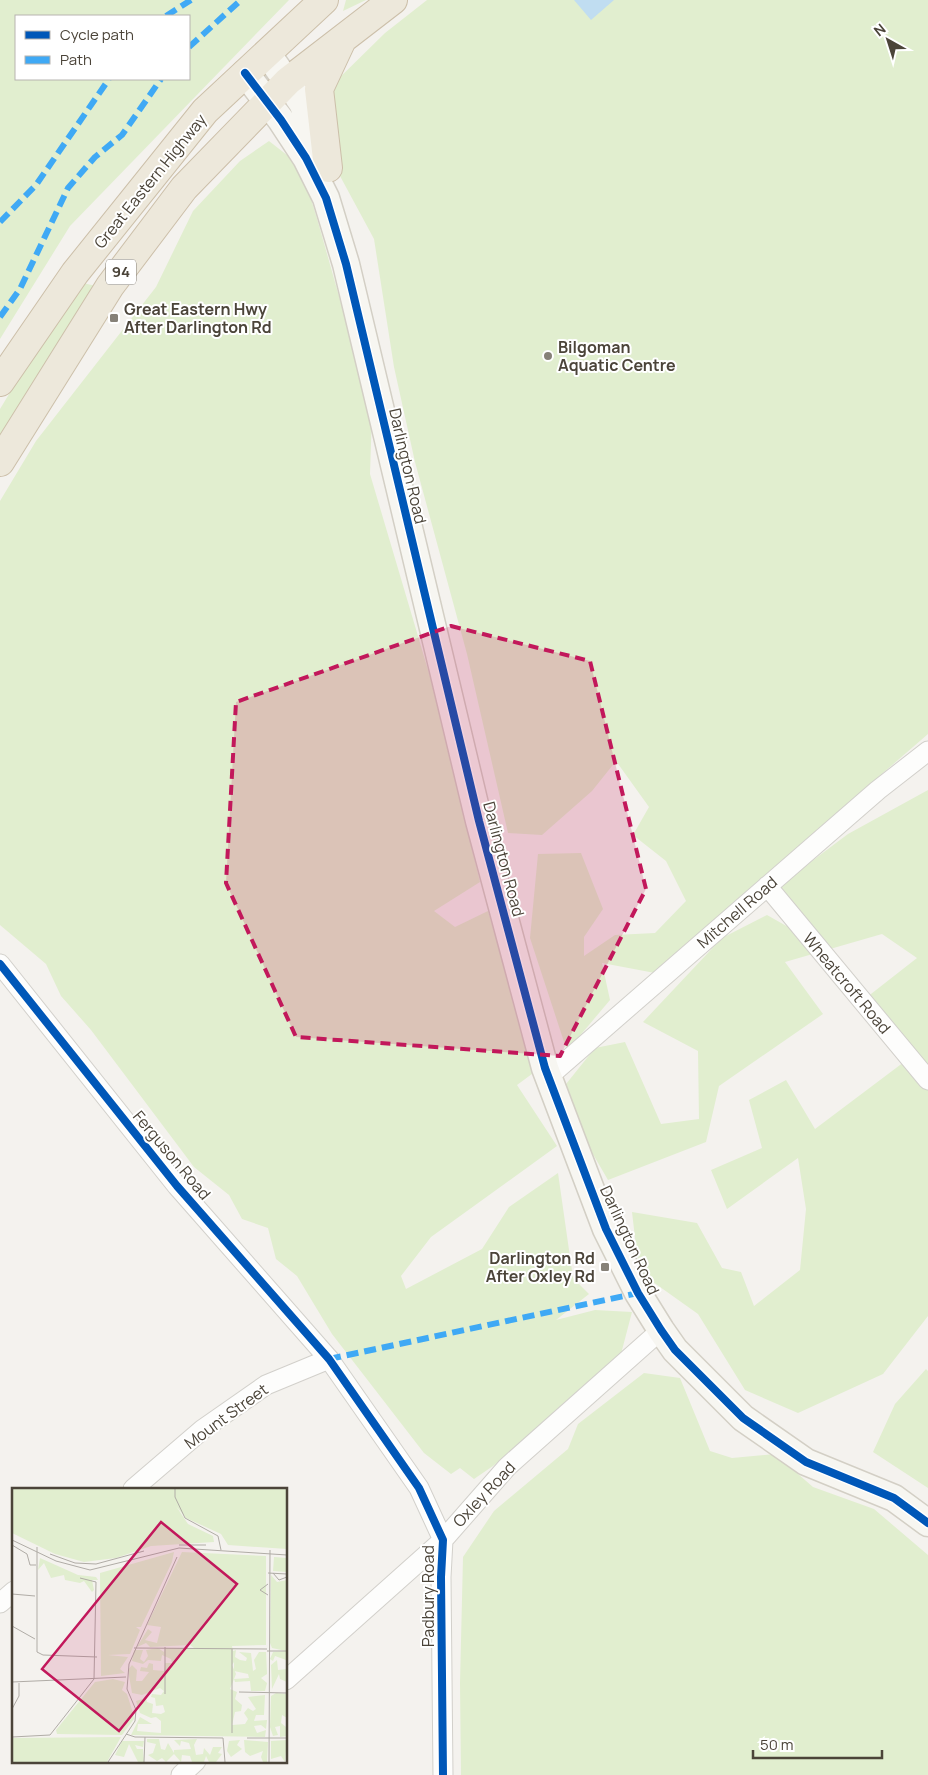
<svg xmlns="http://www.w3.org/2000/svg" width="928" height="1775" viewBox="0 0 928 1775" font-family="Manrope,sans-serif">
  <style>
    .green { fill: #e1eecf; fill-rule: evenodd }
    .water { fill: #c0ddf1 }
    .lines { fill: none; stroke-linecap: round; stroke-linejoin: round }
    .street-casing { stroke: #d2d0cb; stroke-width: 21 }
    .secondary-casing { stroke: #d3cfc5; stroke-width: 29 }
    .highway-casing { stroke: #ccbfa9; stroke-width: 30 }
    .street { stroke: #fdfdfc; stroke-width: 19 }
    .secondary { stroke: #f7f6f1; stroke-width: 26 }
    .highway { stroke: #ede8db; stroke-width: 28 }
    .quiet { stroke: #3fa9f5; stroke-width: 6; stroke-dasharray: 12 6; stroke-linecap: butt }
    .cycleway-casing { stroke: #fff; stroke-width: 11 }
    .cycleway { stroke: #0057b8; stroke-width: 8 }
    .marked { fill: #c2185b; fill-opacity: 0.2; stroke: #c2185b; stroke-width: 4; stroke-dasharray: 10 6; stroke-linejoin: round }
    .poi-dot { fill: #868178; stroke: #fff; stroke-width: 2 }
    .labels { text-anchor: middle; stroke-width: 4; stroke-linejoin: round; paint-order: stroke }
    .shield { fill: #fff; stroke: #817c74; stroke-width: 1 }
    .shield-label { font-size: 15px; font-weight: bold; fill: #4b4439 }
    .street-label { font-size: 16px; fill: #4b4439; stroke: #fff }
    .poi-label { font-size: 16px; font-weight: bold; fill: #4b4439; stroke: #fff; text-anchor: start }
    .inset-road { fill: none; stroke: #b0aca6; stroke-width: 1 }
    .view { fill: #c2185b; fill-opacity: 0.15; stroke: #c2185b; stroke-width: 2.5 }
    .inset-edge { fill: none; stroke: #4b4439; stroke-width: 2.5 }
  </style>
  <rect width="100%" height="100%" fill="#f4f2ee"/>
  <path class="green" d="M 0,0 L 289,0 L 70,226 L 0,339 ZM 16,16 L 189,16 L 189,79 L 16,79 Z
    M 346,0 L 366,0 L 343,11 Z
    M 427,0 L 928,0 L 928,734 L 727,908 L 705,937 L 655,973 L 602,963 L 610,1000 L 567,1051 L 530,938 L 538,854 L 581,853 L 603,909 L 584,937 L 584,956 L 615,935 L 655,933 L 686,901 L 666,861 L 633,835 L 649,807 L 616,761 L 592,791 L 542,835 L 508,833 L 467,654 L 415,462 L 394,367 L 374,239 L 333,163 L 330,87 L 385,33 Z
    M 269,141 L 301,166 L 318,222 L 372,413 L 370,474 L 431,680 L 480,882 L 434,911 L 455,927 L 488,911 L 536,1071 L 517,1085 L 557,1146 L 431,1237 L 401,1276 L 406,1289 L 482,1249 L 509,1207 L 558,1173 L 573,1278 L 589,1294 L 556,1320 L 595,1310 L 632,1312 L 621,1354 L 493,1466 L 474,1479 L 460,1468 L 451,1474 L 424,1453 L 332,1334 L 297,1276 L 276,1259 L 268,1228 L 242,1219 L 229,1195 L 194,1167 L 91,1030 L 61,996 L 46,964 L 0,925 L 0,501 L 36,441 L 156,287 L 193,211 L 240,161 Z
    M 83,283 L 96,286 L 0,439 L 0,409 L 37,348 Z
    M 928,790 L 928,1316 L 883,1374 L 798,1413 L 745,1390 L 698,1314 L 639,1272 L 632,1212 L 697,1223 L 722,1268 L 741,1272 L 754,1306 L 800,1270 L 806,1209 L 798,1158 L 727,1209 L 711,1170 L 762,1148 L 749,1100 L 786,1080 L 815,1129 L 904,1062 L 862,1001 L 917,958 L 882,934 L 785,962 L 823,1014 L 719,1086 L 706,1142 L 608,1180 L 558,1094 L 595,1048 L 625,1042 L 661,1124 L 699,1119 L 698,1051 L 643,1022 L 722,938 L 767,915 L 797,932 L 772,891 L 848,834 Z
    M 926,1369 L 928,1371 L 928,1488 L 873,1452 L 895,1404 Z
    M 644,1373 L 680,1378 L 710,1451 L 732,1458 L 775,1454 L 813,1487 L 874,1509 L 928,1555 L 928,1775 L 461,1775 L 460,1683 L 463,1557 L 494,1511 L 568,1449 L 578,1424 Z"/>
  <path class="water" d="M 574,0 L 614,0 L 591,20 Z"/>
  <g class="lines">
    <g class="street-casing">
      <path id="street" d="M 767,886 L 928,1080
        M 0,964 L 177,1186 L 329,1359 L 419,1488 L 443,1540 L 441,1577 L 443,1775
        M 548,1077 L 878,790 L 928,751
        M 133,1489 L 203,1429 L 266,1385 L 329,1359
        M 0,1603 L 14,1591
        M 286,1680 L 443,1540 L 507,1467 L 661,1330
        M 181,1775 L 196,1761"/>
    </g>
    <g class="secondary-casing">
      <path id="secondary" d="M 267,53 L 302,103 L 321,148
        M 245,73 L 281,120 L 306,158 L 326,198 L 346,264 L 479,821 L 545,1068 L 606,1229 L 638,1293 L 661,1330 L 675,1350 L 743,1418 L 806,1462 L 894,1498 L 928,1523"/>
    </g>
    <g class="highway-casing">
      <path id="highway" d="M 328,168 L 319,89 L 341,42
        M 0,382 L 75,273 L 205,111 L 324,0
        M 0,462 L 110,286 L 184,188 L 288,81 L 393,0"/>
    </g>
    <use href="#street" class="street"/>
    <use href="#secondary" class="secondary"/>
    <use href="#highway" class="highway"/>
    <path class="quiet" d="M 166,16 L 191,0
      M 189,47 L 241,0
      M 0,222 L 36,185 L 109,79
      M 0,317 L 20,289 L 68,188 L 95,157 L 122,135 L 161,79
      M 329,1359 L 638,1293"/>
    <g class="cycleway-casing">
      <path id="cycleway" d="M 245,73 L 281,120 L 306,158 L 326,198 L 346,264 L 479,821 L 545,1068 L 606,1229 L 638,1293 L 661,1330 L 675,1350 L 743,1418 L 806,1462 L 894,1498 L 928,1523
        M 0,964 L 177,1186 L 329,1359 L 419,1488 L 443,1540 L 441,1577 L 443,1775"/>
    </g>
    <use href="#cycleway" class="cycleway"/>
  </g>
  <path class="marked" d="M 451,626 L 590,661 L 646,889 L 560,1056 L 296,1037 L 226,883 L 236,702 Z"/>
  <g class="poi-dot">
    <rect x="109" y="313" width="10" height="10" rx="2.5"/>
    <circle cx="548" cy="356" r="5"/>
    <rect x="600" y="1262" width="10" height="10" rx="2.5"/>
  </g>
  <g class="labels">
    <rect class="shield" x="106" y="259.5" width="30" height="25" rx="4"/>
    <g class="shield-label">
      <text x="121" y="277">94</text>
    </g>
    <g class="street-label">
      <text transform="translate(150 181) rotate(-51)" y="6">Great Eastern Highway</text>
      <text transform="translate(408 466) rotate(77)" y="6">Darlington Road</text>
      <text transform="translate(504 859) rotate(75)" y="6">Darlington Road</text>
      <text transform="translate(737 912) rotate(-41)" y="6">Mitchell Road</text>
      <text transform="translate(847 983) rotate(50)" y="6">Wheatcroft Road</text>
      <text transform="translate(172 1155) rotate(50)" y="6">Ferguson Road</text>
      <text transform="translate(630 1240) rotate(65)" y="6">Darlington Road</text>
      <text transform="translate(226 1416) rotate(-36)" y="6">Mount Street</text>
      <text transform="translate(484 1494) rotate(-47)" y="6">Oxley Road</text>
      <text transform="translate(428 1596) rotate(-90)" y="6">Padbury Road</text>
    </g>
    <g class="poi-label">
      <text x="124" y="315">Great Eastern Hwy<tspan x="124" dy="18">After Darlington Rd</tspan></text>
      <text x="558" y="353">Bilgoman<tspan x="558" dy="18">Aquatic Centre</tspan></text>
      <text x="595" y="1264" text-anchor="end">Darlington Rd<tspan x="595" dy="18">After Oxley Rd</tspan></text>
    </g>
  </g>
  <g transform="translate(12 1488)">
    <rect width="275" height="275" fill="#f4f2ee"/>
    <path d="M 0,1 L 275,1 L 275,61 L 216,57 L 209,46 L 174,30 L 164,18 L 176,36 L 201,48 L 202,54 L 139,58 L 104,70 L 72,74 L 43,66 L 0,45 ZM 162,64 L 160,74 L 129,139 L 124,139 L 128,142 L 118,166 L 96,167 L 116,169 L 108,181 L 113,185 L 89,188 L 88,85 ZM 170,64 L 254,68 L 254,157 L 220,158 L 221,163 L 224,162 L 223,169 L 228,172 L 234,173 L 235,170 L 227,164 L 239,165 L 241,183 L 244,181 L 242,172 L 247,164 L 254,164 L 255,186 L 249,190 L 255,195 L 253,203 L 239,203 L 238,193 L 223,194 L 222,191 L 237,190 L 236,186 L 222,183 L 222,174 L 220,177 L 224,186 L 218,201 L 225,204 L 223,211 L 230,217 L 229,223 L 223,224 L 220,237 L 233,236 L 236,231 L 232,225 L 236,220 L 241,223 L 244,221 L 236,209 L 253,207 L 252,227 L 244,227 L 242,233 L 255,232 L 254,241 L 249,237 L 242,238 L 245,245 L 254,242 L 253,249 L 119,247 L 128,229 L 140,236 L 126,236 L 125,243 L 149,245 L 149,233 L 144,229 L 139,230 L 128,225 L 124,213 L 134,210 L 135,214 L 141,216 L 140,225 L 149,226 L 153,224 L 151,217 L 144,218 L 143,210 L 139,209 L 140,206 L 149,207 L 152,203 L 148,200 L 130,207 L 120,205 L 116,182 L 120,177 L 125,182 L 124,193 L 130,193 L 137,184 L 128,183 L 129,179 L 135,180 L 137,175 L 141,176 L 141,182 L 152,183 L 153,175 L 160,175 L 159,171 L 150,167 L 149,173 L 136,172 L 131,176 L 120,173 L 122,162 L 131,162 L 128,171 L 132,174 L 136,168 L 134,162 L 146,160 L 152,164 L 153,160 L 182,160 L 178,157 L 138,159 L 134,155 L 125,159 L 136,141 L 140,144 L 133,152 L 145,155 L 149,139 L 135,137 ZM 262,69 L 275,70 L 275,84 L 261,83 ZM 28,70 L 66,87 L 84,89 L 86,92 L 80,92 L 82,102 L 80,104 L 72,93 L 68,95 L 53,92 L 52,87 L 39,90 L 32,75 L 26,82 ZM 259,87 L 265,94 L 275,92 L 274,172 L 263,168 L 261,173 L 258,171 L 261,164 L 274,163 L 260,160 L 258,155 ZM 265,172 L 266,182 L 275,181 L 275,194 L 268,191 L 267,186 L 260,201 L 259,177 ZM 101,191 L 113,194 L 110,202 L 115,206 L 121,225 L 122,231 L 110,247 L 45,246 L 44,242 L 83,194 ZM 264,205 L 275,206 L 275,230 L 270,227 L 269,235 L 274,239 L 275,248 L 268,249 L 268,238 L 263,239 L 266,247 L 261,248 L 258,239 L 259,208 ZM 109,249 L 95,274 L 0,274 L 0,250 ZM 135,251 L 147,251 L 149,261 L 153,262 L 156,255 L 162,265 L 162,262 L 179,261 L 177,255 L 169,253 L 168,258 L 162,252 L 185,251 L 182,257 L 184,267 L 191,266 L 192,260 L 198,267 L 201,259 L 210,259 L 206,265 L 210,266 L 204,274 L 197,274 L 194,268 L 192,274 L 180,274 L 178,268 L 170,267 L 169,274 L 162,266 L 154,274 L 150,270 L 145,273 L 136,267 L 141,265 L 144,256 L 135,254 ZM 228,252 L 225,257 L 230,261 L 219,269 L 215,263 L 217,253 ZM 232,252 L 256,254 L 255,274 L 251,274 L 249,269 L 251,263 L 238,268 L 233,264 ZM 275,252 L 273,274 L 269,268 L 259,271 L 259,253 ZM 110,253 L 132,253 L 131,259 L 123,257 L 125,261 L 131,261 L 132,274 L 126,274 L 117,256 L 112,269 L 103,267 Z" fill="#e1eecf"/>
    <path class="inset-road" d="M 163,1 L 163,9 L 173,30 L 206,48 L 209,62M 0,52 L 44,73 L 78,82 L 167,60 L 275,67M 0,57 L 15,66 L 18,77 L 24,77M 167,57 L 194,57M 25,59 L 25,164 L 31,167 L 85,169M 38,66 L 63,75 L 84,76 L 132,63M 256,85 L 275,86M 261,85 L 267,92 L 275,89M 256,96 L 248,102 L 256,107M 0,106 L 23,108M 0,138 L 23,151M 153,159 L 153,206M 122,160 L 255,161M 255,163 L 275,163M 0,194 L 114,189M 227,204 L 275,205M 0,221 L 7,208 L 7,195M 220,245 L 220,161M 114,246 L 123,249 L 211,250 L 213,274M 0,249 L 38,247 L 82,191 L 84,94 L 68,90M 235,250 L 275,250M 96,274 L 123,233 L 124,222 L 115,201 L 117,176 L 165,69M 132,274 L 133,249M 257,274 L 258,62"/>
    <path class="view" d="M 149,34 L 225,96 L 107,243 L 30,181 Z"/>
    <rect width="275" height="275" class="inset-edge"/>
  </g>
  <rect x="15" y="15" width="175" height="65" fill="#ffffff" stroke="#b7b4b0"/>
  <rect x="25" y="31" width="25" height="8" fill="#0057b8" stroke="#b7b4b0"/>
  <text x="60" y="40" font-size="15" fill="#4b4439">Cycle path</text>
  <rect x="25" y="56" width="25" height="8" fill="#3fa9f5" stroke="#b7b4b0"/>
  <text x="60" y="65" font-size="15" fill="#4b4439">Path</text>
  <g transform="translate(888 40) rotate(321)" stroke="#ffffff" stroke-width="4" paint-order="stroke">
  <path d="M0-4L9 19L0 12L-9 19Z" fill="#4b4439"/>
  <text y="-8" font-size="14" font-weight="bold" text-anchor="middle" fill="#4b4439">N</text>
  </g>
  <path d="M753 1750v8h129v-8" fill="none" stroke="#4b4439" stroke-width="2.5"/>
  <text x="760" y="1750" font-size="15" fill="#4b4439" stroke="#ffffff" stroke-width="4" paint-order="stroke">50 m</text>
</svg>
